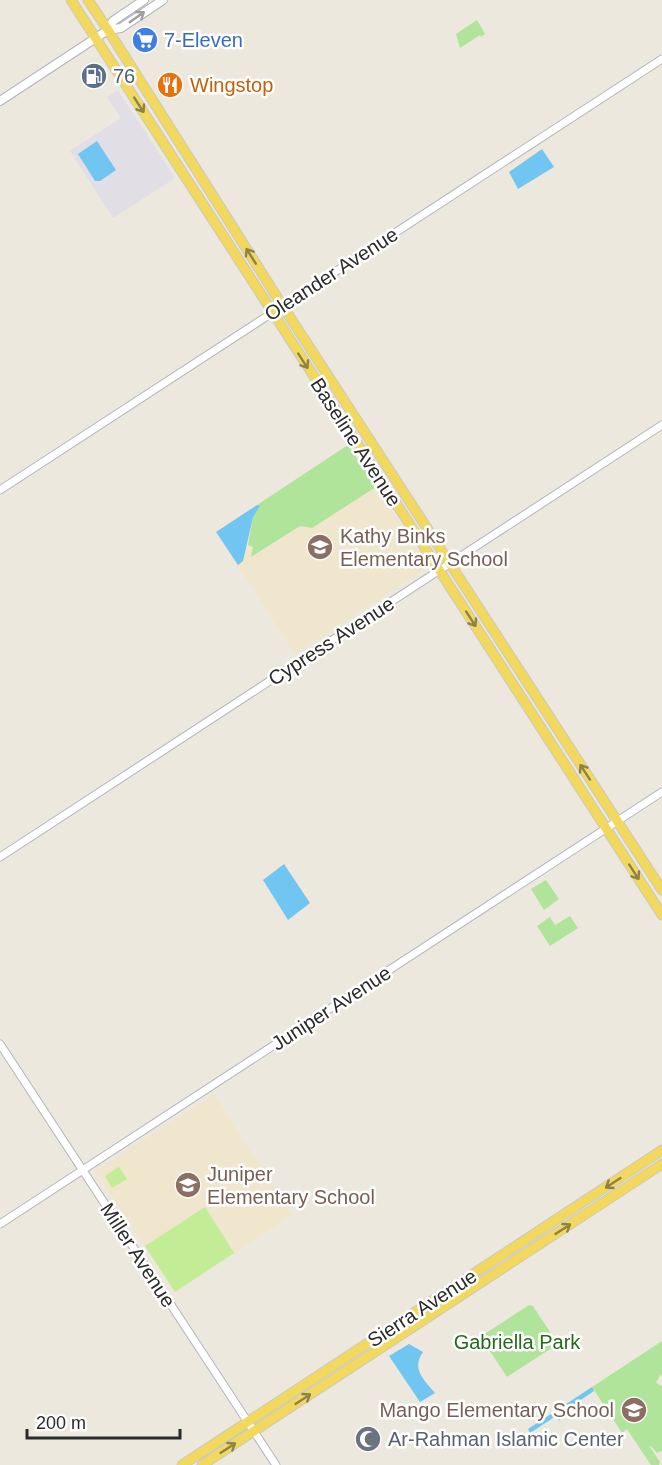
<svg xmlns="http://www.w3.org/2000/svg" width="662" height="1465" viewBox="0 0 662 1465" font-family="Helvetica,sans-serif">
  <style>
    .industrial { fill: #e1dee6 }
    .education { fill: #efe6cd }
    .green { fill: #afe49a }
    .pitch { fill: #c2ec95 }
    .water { fill: #70c6f0 }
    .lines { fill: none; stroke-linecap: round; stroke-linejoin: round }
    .tertiary-casing { stroke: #b1b3bf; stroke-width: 9 }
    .secondary-casing { stroke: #b1b3bf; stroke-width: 10 }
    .primary-casing { stroke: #c8c8c8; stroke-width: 11 }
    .tertiary { stroke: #fff; stroke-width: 7 }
    .secondary { stroke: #fff; stroke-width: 8 }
    .primary { stroke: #f2d95e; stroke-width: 9 }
    .oneway { stroke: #a0a0a0 }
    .oneway2 { stroke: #8e8244 }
    .labels { text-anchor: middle; stroke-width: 5; stroke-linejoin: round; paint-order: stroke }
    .shop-label { font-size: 20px; fill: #366cbe; stroke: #fff; text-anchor: start }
    .service-label { font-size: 20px; fill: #4e5e75; stroke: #fff; text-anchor: start }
    .food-label { font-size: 20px; fill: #c56008; stroke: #fff; text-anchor: start }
    .street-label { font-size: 20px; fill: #2b2b2b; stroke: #fff }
    .education-label { font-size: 20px; fill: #785e54; stroke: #fff; text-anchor: start }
    .park-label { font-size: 20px; fill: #256a1a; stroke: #fff }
    .worship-label { font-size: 20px; fill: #5b616d; stroke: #fff; text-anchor: start }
  </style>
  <rect width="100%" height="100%" fill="#ede8de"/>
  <path class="industrial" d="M 118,90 L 175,178 L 113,218 L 70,151 L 121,118 L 107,97 Z"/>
  <path class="education" d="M 348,445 L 426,562 L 424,570 L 295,654 L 216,532 Z
    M 214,1094 L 292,1215 L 175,1292 L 95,1171 Z"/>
  <path class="green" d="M 477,20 L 485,34 L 481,37 L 480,35 L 460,48 L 456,34 Z
    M 348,445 L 376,487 L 312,528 L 300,526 L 251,557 L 253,547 L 248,545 L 253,517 L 259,507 L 257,505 Z
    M 546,880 L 559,899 L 544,910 L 531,889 Z
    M 570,916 L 578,928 L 550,946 L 537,926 L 550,917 L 555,925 Z
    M 529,1305 L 533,1306 L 558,1344 L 507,1377 L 482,1339 L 483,1335 Z
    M 662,1341 L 662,1376 L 660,1375 L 656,1383 L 662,1386 L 662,1451 L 657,1453 L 651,1446 L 648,1448 L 650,1447 L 660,1462 L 659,1465 L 651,1465 L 627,1429 L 622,1433 L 592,1387 Z"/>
  <path class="pitch" d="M 119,1167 L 127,1179 L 112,1188 L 105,1176 Z
    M 205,1207 L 234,1253 L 175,1292 L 145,1246 Z"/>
  <path class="water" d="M 97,141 L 116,170 L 100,181 L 95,181 L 78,154 Z
    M 542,149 L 554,167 L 518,189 L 509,172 Z
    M 257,505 L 260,506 L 253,517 L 243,561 L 238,565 L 216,532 Z
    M 284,864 L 310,903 L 288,920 L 263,880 Z
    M 409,1344 L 423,1352 C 411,1369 424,1380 435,1393 L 420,1402 L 389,1356 Z
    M 592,1387 L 594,1391 L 569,1408 L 570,1412 L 565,1414 L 559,1421 L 556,1416 L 530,1433 L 528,1429 Z"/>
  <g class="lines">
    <g class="tertiary-casing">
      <path id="tertiary" d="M 0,490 L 662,59
        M 0,857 L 662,425
        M 0,1044 L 276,1465
        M 0,1224 L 662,792"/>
    </g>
    <g class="secondary-casing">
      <path id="secondary" d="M 108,30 L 113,21 L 144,0
        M 0,101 L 108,30 L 121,28 L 163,0"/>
    </g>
    <g class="primary-casing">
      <path id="primary" d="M 71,0 L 662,915
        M 88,0 L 108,30 L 282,305 L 662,890
        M 182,1465 L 662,1150
        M 202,1465 L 662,1164"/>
    </g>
    <use href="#tertiary" class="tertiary"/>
    <use href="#secondary" class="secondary"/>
    <use href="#primary" class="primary"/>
  </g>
  <defs><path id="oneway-shaft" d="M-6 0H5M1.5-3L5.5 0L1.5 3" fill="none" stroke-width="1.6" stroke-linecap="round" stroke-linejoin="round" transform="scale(1.5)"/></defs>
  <use class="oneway" href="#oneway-shaft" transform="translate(137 17) rotate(-35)"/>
  <g class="oneway2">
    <use href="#oneway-shaft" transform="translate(139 105) rotate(57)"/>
    <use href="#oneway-shaft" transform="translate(251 256) rotate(-122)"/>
    <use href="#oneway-shaft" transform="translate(303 361) rotate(57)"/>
    <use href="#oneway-shaft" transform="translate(471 619) rotate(57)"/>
    <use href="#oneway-shaft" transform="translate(585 772) rotate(-123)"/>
    <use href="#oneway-shaft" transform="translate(634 872) rotate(57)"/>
    <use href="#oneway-shaft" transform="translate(613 1183) rotate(147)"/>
    <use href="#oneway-shaft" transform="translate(563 1229) rotate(-33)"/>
    <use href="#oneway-shaft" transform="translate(303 1399) rotate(-33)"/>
    <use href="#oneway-shaft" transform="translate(228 1448) rotate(-33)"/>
  </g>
  <defs>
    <g id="supermarket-disc" transform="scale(1.35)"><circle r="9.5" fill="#3f7fe0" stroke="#fff"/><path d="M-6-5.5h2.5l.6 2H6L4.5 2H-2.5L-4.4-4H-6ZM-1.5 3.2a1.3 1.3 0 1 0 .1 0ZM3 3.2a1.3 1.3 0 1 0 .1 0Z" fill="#fff"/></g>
    <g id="fuel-disc" transform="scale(1.35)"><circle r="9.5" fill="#5c6f8a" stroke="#fff"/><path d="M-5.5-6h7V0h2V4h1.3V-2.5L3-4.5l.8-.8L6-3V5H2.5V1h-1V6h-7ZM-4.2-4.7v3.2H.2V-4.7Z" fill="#fff"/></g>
    <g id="restaurant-disc" transform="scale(1.35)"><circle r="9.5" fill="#e8710a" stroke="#fff"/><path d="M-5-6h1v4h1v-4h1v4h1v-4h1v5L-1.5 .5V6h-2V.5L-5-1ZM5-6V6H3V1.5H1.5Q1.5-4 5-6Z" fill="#fff"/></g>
    <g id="school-disc" transform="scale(1.35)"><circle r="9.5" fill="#8d6e63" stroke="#fff"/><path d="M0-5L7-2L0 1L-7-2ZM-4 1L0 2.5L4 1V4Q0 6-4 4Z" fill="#fff"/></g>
    <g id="mosque-disc" transform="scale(1.35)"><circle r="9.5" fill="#6b7280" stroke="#fff"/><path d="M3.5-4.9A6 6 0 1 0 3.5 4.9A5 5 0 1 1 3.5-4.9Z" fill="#fff"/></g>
  </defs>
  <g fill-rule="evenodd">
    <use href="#supermarket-disc" x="145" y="40"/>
    <use href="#fuel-disc" x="94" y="76"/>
    <use href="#restaurant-disc" x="170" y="85"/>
    <use href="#school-disc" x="320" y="547"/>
    <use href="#school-disc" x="188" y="1185"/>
    <use href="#school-disc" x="634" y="1410"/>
    <use href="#mosque-disc" x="368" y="1439"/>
  </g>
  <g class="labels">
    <g class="shop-label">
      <text x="164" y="47">7-Eleven</text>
    </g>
    <g class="service-label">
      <text x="113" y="83">76</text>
    </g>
    <g class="food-label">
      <text x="190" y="92">Wingstop</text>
    </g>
    <g class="street-label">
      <text transform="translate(331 274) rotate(-33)" y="7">Oleander Avenue</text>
      <text transform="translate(356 442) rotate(57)" y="7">Baseline Avenue</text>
      <text transform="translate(331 641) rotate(-33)" y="7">Cypress Avenue</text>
      <text transform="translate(331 1008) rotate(-33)" y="7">Juniper Avenue</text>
      <text transform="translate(138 1255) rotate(57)" y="7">Miller Avenue</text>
      <text transform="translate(422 1308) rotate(-33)" y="7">Sierra Avenue</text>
    </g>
    <g class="education-label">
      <text x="340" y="543">Kathy Binks<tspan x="340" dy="23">Elementary School</tspan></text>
      <text x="207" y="1181">Juniper<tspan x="207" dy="23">Elementary School</tspan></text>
      <text x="614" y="1417" text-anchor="end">Mango Elementary School</text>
    </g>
    <g class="park-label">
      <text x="517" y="1349">Gabriella Park</text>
    </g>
    <g class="worship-label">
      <text x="388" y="1446">Ar-Rahman Islamic Center</text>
    </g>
  </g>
  <path d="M27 1429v9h153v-9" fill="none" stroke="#2b2b2b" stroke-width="3"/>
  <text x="36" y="1429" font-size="18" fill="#2b2b2b" stroke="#ffffff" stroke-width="4.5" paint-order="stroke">200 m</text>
</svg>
